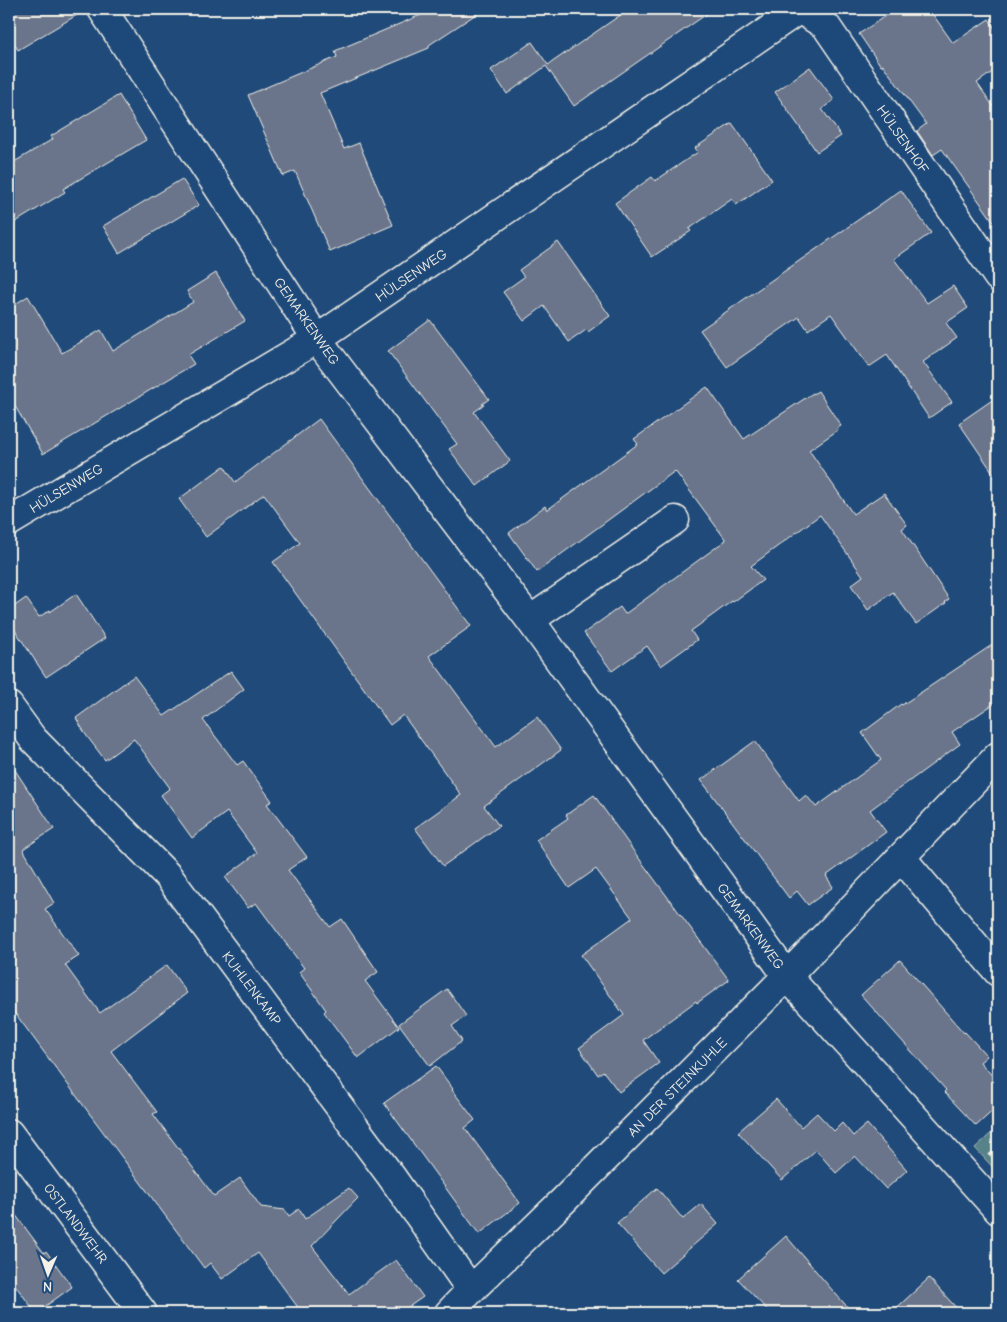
<svg xmlns="http://www.w3.org/2000/svg" width="1007" height="1322" viewBox="0 0 1007 1322" font-family="'Comic Neue',sans-serif">
  <style>
    .green { fill: #588289; stroke: #a6bab8 }
    .building { fill: #6b758b; stroke: #f4f1e8 }
    .lines { fill: none; stroke-linecap: round; stroke-linejoin: round }
    .minor-casing { stroke: #f4f1e8; stroke-width: 31 }
    .path { stroke: #f4f1e8; stroke-width: 3; stroke-dasharray: 5 4; stroke-linecap: butt }
    .minor { stroke: #1f4a7a; stroke-width: 28 }
    .labels { text-anchor: middle; stroke-width: 4.5; stroke-linejoin: round; paint-order: stroke }
    .street-label { font-size: 14px; fill: #f4f1e8; stroke: #1f4a7a }
  </style>
  <rect width="100%" height="100%" fill="#1f4a7a"/>
  <filter id="ink" filterUnits="userSpaceOnUse"><feTurbulence type="fractalNoise" baseFrequency=".02" numOctaves="2"/><feDisplacementMap in="SourceGraphic" scale="10" xChannelSelector="R" yChannelSelector="G"/><feConvolveMatrix kernelMatrix="1 2 1 2 8 2 1 2 1" color-interpolation-filters="sRGB"/></filter>
  <g filter="url(#ink)">
    <path class="green" d="M 998,1127 L 998,1173 L 975,1148 Z"/>
    <path class="building" d="M 9,9 L 87,9 L 18,50 L 9,35 Z
      M 435,9 L 484,9 L 429,45 L 429,48 L 320,93 L 344,149 L 359,143 L 393,225 L 330,252 L 295,171 L 283,176 L 248,95 L 337,57 L 335,51 Z
      M 629,9 L 714,9 L 574,106 L 546,66 L 507,94 L 491,70 L 532,42 L 548,65 Z
      M 895,9 L 929,9 L 953,43 L 989,19 L 998,33 L 998,68 L 977,83 L 998,113 L 998,228 L 942,149 L 933,155 L 917,131 L 926,124 L 883,65 L 881,66 L 859,34 Z
      M 810,67 L 834,100 L 822,109 L 841,136 L 817,152 L 775,92 Z
      M 119,95 L 146,140 L 63,189 L 65,192 L 9,226 L 9,165 L 53,139 L 51,136 Z
      M 732,123 L 772,180 L 736,205 L 732,199 L 689,229 L 691,231 L 652,257 L 615,203 L 652,177 L 655,181 L 698,152 L 695,148 Z
      M 182,179 L 199,205 L 119,253 L 103,226 Z
      M 901,190 L 931,233 L 894,259 L 927,303 L 953,286 L 968,308 L 946,323 L 957,338 L 923,362 L 952,402 L 929,418 L 887,355 L 869,367 L 831,314 L 808,330 L 799,317 L 727,367 L 700,330 Z
      M 558,242 L 610,316 L 588,332 L 586,330 L 569,342 L 544,306 L 524,321 L 503,292 L 524,277 L 519,270 Z
      M 216,273 L 245,321 L 188,355 L 194,364 L 43,454 L 9,396 L 9,308 L 28,296 L 62,353 L 101,330 L 113,351 L 193,302 L 187,291 Z
      M 430,320 L 489,399 L 482,404 L 484,405 L 474,412 L 510,461 L 477,486 L 449,449 L 457,444 L 388,351 Z
      M 707,387 L 744,439 L 813,393 L 813,394 L 818,391 L 841,426 L 837,428 L 838,430 L 809,450 L 853,514 L 884,493 L 907,525 L 902,529 L 949,599 L 945,602 L 946,603 L 916,624 L 893,592 L 868,610 L 851,585 L 863,576 L 820,515 L 751,566 L 763,580 L 733,602 L 732,601 L 691,631 L 697,640 L 661,666 L 647,646 L 612,671 L 584,633 L 620,607 L 625,614 L 726,540 L 675,471 L 537,572 L 509,533 L 545,506 L 547,510 L 638,444 L 634,439 Z
      M 998,396 L 998,480 L 959,423 Z
      M 319,419 L 471,626 L 429,656 L 496,747 L 537,717 L 561,750 L 484,806 L 499,826 L 443,866 L 415,828 L 461,795 L 403,715 L 390,725 L 273,562 L 300,543 L 264,494 L 206,537 L 179,499 L 224,466 L 235,482 Z
      M 76,594 L 105,638 L 46,677 L 9,621 L 9,610 L 26,598 L 39,617 L 50,610 L 50,612 Z
      M 998,641 L 998,701 L 952,732 L 960,744 L 870,810 L 886,832 L 826,876 L 833,887 L 808,905 L 797,891 L 789,898 L 701,780 L 755,741 L 799,801 L 806,795 L 816,807 L 881,760 L 862,733 L 901,704 L 902,705 Z
      M 231,671 L 244,689 L 203,720 L 237,765 L 243,761 L 272,801 L 267,804 L 307,857 L 288,870 L 330,927 L 342,919 L 378,972 L 365,981 L 399,1027 L 358,1058 L 324,1012 L 326,1010 L 299,972 L 304,968 L 256,903 L 248,908 L 225,877 L 257,853 L 227,812 L 192,838 L 161,795 L 170,788 L 134,739 L 105,760 L 86,735 L 76,718 L 134,676 L 164,716 Z
      M 9,761 L 54,829 L 23,849 L 54,903 L 45,909 L 79,956 L 65,965 L 100,1013 L 167,965 L 187,993 L 111,1051 L 157,1112 L 153,1114 L 214,1196 L 240,1178 L 261,1207 L 285,1210 L 289,1216 L 299,1209 L 305,1219 L 349,1188 L 358,1198 L 312,1246 L 349,1294 L 396,1260 L 423,1297 L 400,1313 L 302,1313 L 258,1253 L 222,1279 L 210,1263 L 204,1268 L 9,1005 Z
      M 594,795 L 635,853 L 729,980 L 697,1003 L 696,1001 L 643,1040 L 659,1063 L 619,1092 L 603,1071 L 598,1075 L 579,1048 L 624,1015 L 581,955 L 632,918 L 596,869 L 569,888 L 536,840 L 568,818 L 566,815 Z
      M 900,960 L 964,1033 L 965,1032 L 987,1056 L 980,1062 L 998,1082 L 998,1106 L 976,1126 L 944,1092 L 946,1090 L 861,995 Z
      M 447,989 L 466,1016 L 452,1026 L 462,1041 L 430,1066 L 399,1024 Z
      M 436,1066 L 453,1089 L 452,1090 L 475,1120 L 465,1128 L 520,1203 L 479,1234 L 384,1103 Z
      M 776,1099 L 801,1127 L 817,1113 L 834,1131 L 842,1123 L 853,1136 L 867,1124 L 907,1170 L 886,1189 L 855,1156 L 836,1173 L 816,1150 L 782,1180 L 738,1132 Z
      M 657,1188 L 683,1219 L 701,1204 L 718,1224 L 661,1273 L 617,1223 Z
      M 9,1206 L 44,1253 L 46,1251 L 72,1287 L 36,1313 L 9,1277 Z
      M 786,1236 L 833,1291 L 853,1313 L 770,1313 L 738,1279 Z
      M 929,1278 L 961,1313 L 891,1313 Z"/>
    <g class="lines">
      <g class="minor-casing">
        <path id="minor" d="M 102,9 L 317,339 L 530,620 L 787,976 L 998,1210
          M 799,9 L 826,26 L 998,277
          M 9,522 L 317,339 L 800,9
          M 530,620 L 675,520
          M 9,706 L 33,739 L 168,876 L 391,1176 L 471,1290
          M 901,857 L 998,972
          M 9,1133 L 143,1313
          M 449,1313 L 471,1290 L 563,1201 L 787,976 L 998,756"/>
      </g>
      <path class="path" d="M 989,1156 L 998,1148"/>
      <use href="#minor" class="minor"/>
    </g>
  </g>
  <g class="labels">
    <g class="street-label">
      <text transform="translate(903 139) rotate(55)" y="5">HÜLSENHOF</text>
      <text transform="translate(411 275) rotate(-34)" y="5">HÜLSENWEG</text>
      <text transform="translate(307 321) rotate(55)" y="5">GEMARKENWEG</text>
      <text transform="translate(66 488) rotate(-31)" y="5">HÜLSENWEG</text>
      <text transform="translate(751 926) rotate(54)" y="5">GEMARKENWEG</text>
      <text transform="translate(252 988) rotate(53)" y="5">KUHLENKAMP</text>
      <text transform="translate(677 1087) rotate(-45)" y="5">AN DER STEINKUHLE</text>
      <text transform="translate(76 1223) rotate(53)" y="5">OSTLANDWEHR</text>
    </g>
  </g>
  <rect width="1007" height="1322" fill="none" stroke="#1f4a7a" stroke-width="30"/>
  <rect x="15" y="15" width="977" height="1292" fill="none" stroke="#f4f1e8" stroke-width="2" filter="url(#ink)"/>
  <g transform="translate(48 1274) rotate(182)" stroke="#1f4a7a" stroke-width="4" paint-order="stroke">
  <path d="M0-4L9 19L0 12L-9 19Z" fill="#f4f1e8"/>
  <text y="-8" font-size="14" font-weight="bold" text-anchor="middle" fill="#f4f1e8">N</text>
  </g>
</svg>
